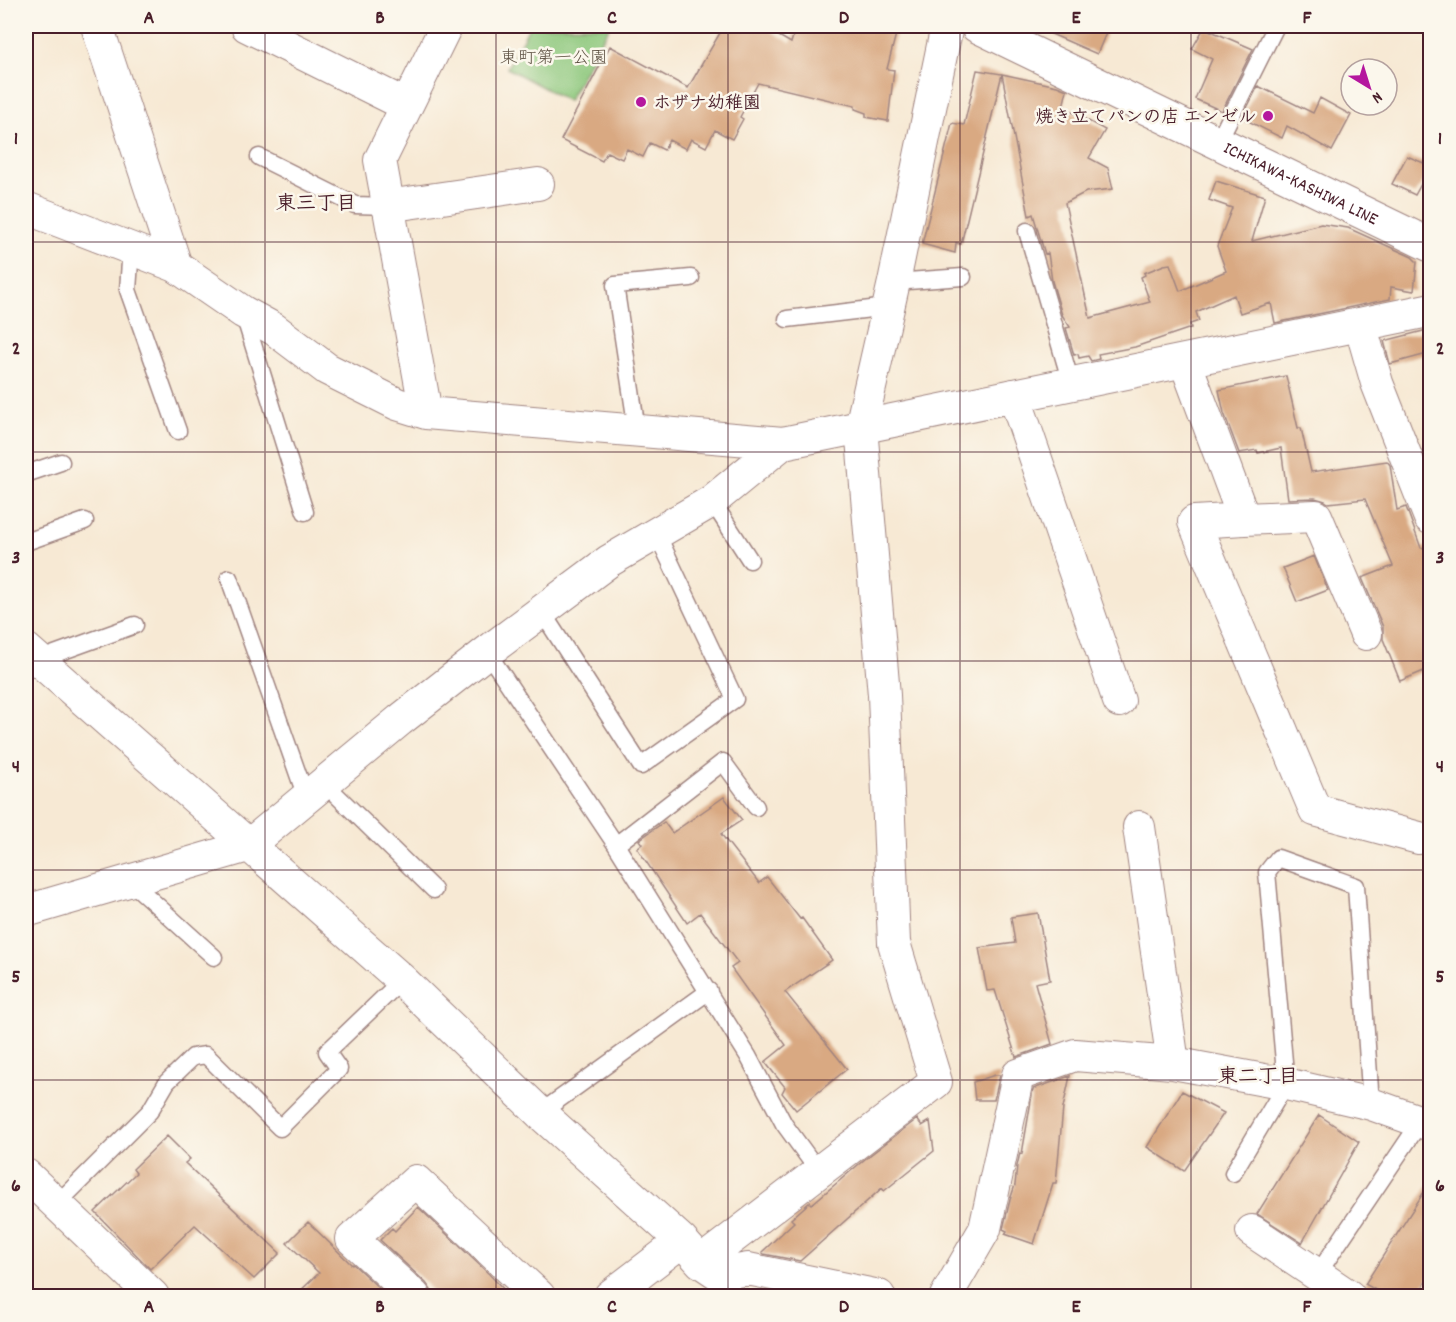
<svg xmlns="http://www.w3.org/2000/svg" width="1456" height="1322" viewBox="0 0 1456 1322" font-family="Dekko,'Klee One',sans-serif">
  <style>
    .green { fill: #8cc77c; stroke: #6b7354; stroke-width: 1.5 }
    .building { fill: #d9a982 }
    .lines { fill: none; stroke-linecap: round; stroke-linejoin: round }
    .lane-casing { stroke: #a08480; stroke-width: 19 }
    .street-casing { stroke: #a08480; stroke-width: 34 }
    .secondary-casing { stroke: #a08480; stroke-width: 35 }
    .primary-casing { stroke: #a08480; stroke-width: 35 }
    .lane { stroke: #fff; stroke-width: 16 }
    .street { stroke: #fff; stroke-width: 32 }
    .secondary { stroke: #fff; stroke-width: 33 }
    .primary { stroke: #fff; stroke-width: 33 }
    .grid { fill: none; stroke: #4a1f2b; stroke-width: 1.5; stroke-opacity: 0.55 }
    .poi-dot { fill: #b5179e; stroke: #fbf7ec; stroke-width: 2 }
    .labels { text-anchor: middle; stroke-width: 5; stroke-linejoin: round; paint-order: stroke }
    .park-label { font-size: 18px; fill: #5e5143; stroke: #fbf7ec }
    .poi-label { font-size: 18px; font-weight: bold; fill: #4a1f2b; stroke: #fbf7ec; text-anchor: start }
    .street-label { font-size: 18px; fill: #4a1f2b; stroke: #fbf7ec }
    .neighbourhood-label { font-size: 20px; font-weight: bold; fill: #4a1f2b; stroke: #fbf7ec }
    .neatline { fill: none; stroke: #4a1f2b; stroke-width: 2 }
    .grid-label { font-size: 20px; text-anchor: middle; font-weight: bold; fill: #4a1f2b }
  </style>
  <rect width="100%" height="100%" fill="#fbf7ec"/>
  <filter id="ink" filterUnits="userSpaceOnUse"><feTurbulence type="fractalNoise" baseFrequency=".0167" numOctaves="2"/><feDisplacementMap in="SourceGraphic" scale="12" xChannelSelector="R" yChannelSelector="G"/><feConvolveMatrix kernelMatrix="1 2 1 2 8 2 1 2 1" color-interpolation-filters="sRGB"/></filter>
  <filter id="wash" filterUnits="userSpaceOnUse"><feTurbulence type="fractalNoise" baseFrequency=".008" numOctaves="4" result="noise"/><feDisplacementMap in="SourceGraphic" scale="24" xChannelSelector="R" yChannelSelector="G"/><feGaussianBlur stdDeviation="1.35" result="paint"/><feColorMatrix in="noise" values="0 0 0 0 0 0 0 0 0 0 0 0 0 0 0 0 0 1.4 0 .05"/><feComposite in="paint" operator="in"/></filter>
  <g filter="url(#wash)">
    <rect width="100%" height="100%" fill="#f7e9d4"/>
    <path class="green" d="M 530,26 L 610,26 L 568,101 L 507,68 Z"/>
    <g id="blocks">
      <path class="building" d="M 724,26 L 762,26 L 791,43 L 796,26 L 898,26 L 887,69 L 894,70 L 888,121 L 866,117 L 866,113 L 855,109 L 855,106 L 758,83 L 740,117 L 743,119 L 732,139 L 715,130 L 706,147 L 691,139 L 686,149 L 669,140 L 664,150 L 650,143 L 643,157 L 627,149 L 622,159 L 607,152 L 602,161 L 561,140 L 610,46 L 688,88 Z
        M 1033,26 L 1109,26 L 1097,54 Z
        M 1204,28 L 1253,49 L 1222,111 L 1195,99 L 1212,59 L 1192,49 Z
        M 977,70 L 1002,74 L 961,244 L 956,243 L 955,253 L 922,244 L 952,123 L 964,125 Z
        M 1002,74 L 1057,86 L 1067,90 L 1063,107 L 1105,130 L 1089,158 L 1108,168 L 1113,189 L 1086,192 L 1065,203 L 1090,318 L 1150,302 L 1141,277 L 1145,275 L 1144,273 L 1164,265 L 1170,264 L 1180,291 L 1226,271 L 1217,246 L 1232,208 L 1209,200 L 1216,181 L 1265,196 L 1252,241 L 1321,224 L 1348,228 L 1412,257 L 1417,262 L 1414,291 L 1391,287 L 1390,299 L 1275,323 L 1271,303 L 1240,313 L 1234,295 L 1196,312 L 1199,321 L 1190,324 L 1191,328 L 1135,347 L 1098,354 L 1099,359 L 1091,361 L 1088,356 L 1079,358 L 1078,354 L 1074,355 L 1066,328 L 1070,327 L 1062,315 L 1052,281 L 1048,253 L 1045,254 L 1033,214 L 1029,216 Z
        M 1258,86 L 1313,113 L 1320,98 L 1351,115 L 1332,151 L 1287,126 L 1282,138 L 1242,118 Z
        M 1407,156 L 1431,166 L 1415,195 L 1392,184 Z
        M 1431,329 L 1431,353 L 1390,364 L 1384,341 Z
        M 1286,376 L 1298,428 L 1301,428 L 1311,472 L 1387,461 L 1390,465 L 1397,510 L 1406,507 L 1421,548 L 1431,546 L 1431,668 L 1400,681 L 1383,639 L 1383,627 L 1362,578 L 1393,566 L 1365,499 L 1328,503 L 1325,501 L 1315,498 L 1288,499 L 1281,448 L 1258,453 L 1257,450 L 1239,453 L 1224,413 L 1219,390 Z
        M 1314,556 L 1328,590 L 1297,602 L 1283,568 Z
        M 724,797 L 742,820 L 721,834 L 759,883 L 767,877 L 800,919 L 802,918 L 832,960 L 785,992 L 847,1069 L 796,1110 L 782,1093 L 785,1087 L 765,1062 L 786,1045 L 731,968 L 738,963 L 700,913 L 687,923 L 637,848 L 642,844 L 639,840 L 664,822 L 672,833 Z
        M 1038,913 L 1050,980 L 1035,983 L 1052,1044 L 1016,1057 L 995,990 L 987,991 L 979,948 L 1015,943 L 1011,917 Z
        M 995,1075 L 1000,1075 L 994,1100 L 975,1100 L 973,1082 Z
        M 1070,1076 L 1063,1108 L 1056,1183 L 1053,1183 L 1034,1244 L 1005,1234 L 1007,1231 L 1003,1229 L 1010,1200 L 1015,1185 L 1017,1166 L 1020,1153 L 1022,1154 L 1033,1089 Z
        M 1182,1091 L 1224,1113 L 1184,1171 L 1147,1147 Z
        M 1319,1115 L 1359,1142 L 1302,1243 L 1257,1214 Z
        M 917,1119 L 922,1126 L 930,1121 L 934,1151 L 884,1191 L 882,1188 L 800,1261 L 764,1254 L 762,1252 L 794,1222 L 791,1219 L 810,1202 L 812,1204 L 865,1159 Z
        M 167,1136 L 190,1159 L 185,1163 L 280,1253 L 254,1279 L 195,1225 L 150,1269 L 95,1212 L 136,1173 L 133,1169 Z
        M 1431,1181 L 1431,1274 L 1417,1296 L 1386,1296 L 1365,1284 Z
        M 418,1207 L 489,1274 L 510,1296 L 432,1296 L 431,1290 L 426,1283 L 380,1240 L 392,1228 L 395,1231 Z
        M 308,1222 L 352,1265 L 353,1264 L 381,1290 L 374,1296 L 295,1296 L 319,1273 L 287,1243 Z"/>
    </g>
  </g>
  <g filter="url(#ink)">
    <use href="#blocks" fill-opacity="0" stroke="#a08480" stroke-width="1.5"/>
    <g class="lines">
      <g class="lane-casing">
        <path id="lane" d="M 1218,142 L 1276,26
          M 259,157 L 355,205 L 387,206
          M 1027,231 L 1071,383
          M 131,248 L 128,290 L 178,431
          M 894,282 L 963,277
          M 243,312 L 305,512
          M 787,319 L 888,307
          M 637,430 L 615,285 L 691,278
          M 26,474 L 61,462
          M 712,501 L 750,560
          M 26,542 L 85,521
          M 229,578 L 306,797
          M 542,612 L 641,766 L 735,699 L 657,534
          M 487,652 L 616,845 L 748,1056 L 784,1124 L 819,1172
          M 38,660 L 135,625
          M 324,783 L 434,890
          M 616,845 L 723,762 L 756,807
          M 130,881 L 214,957
          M 540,1113 L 709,991
          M 1233,1173 L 1286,1084 L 1267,872 L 1278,858 L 1356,886 L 1371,1104
          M 56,1205 L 150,1111 L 167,1082 L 193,1057 L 206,1055 L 280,1128 L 339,1069 L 327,1052 L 402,980
          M 1317,1275 L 1421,1121"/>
      </g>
      <g class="street-casing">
        <path id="street" d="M 97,26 L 176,266
          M 247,26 L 406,105
          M 387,206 L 538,184
          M 26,208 L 176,266 L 243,312 L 274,329 L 327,369 L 397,404 L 426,413 L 783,443 L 861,427
          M 1360,324 L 1377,383 L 1430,518
          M 1185,361 L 1244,519 L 1194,522 L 1315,810 L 1419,838
          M 1014,395 L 1119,701
          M 426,413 L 380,160 L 446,26
          M 1244,519 L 1316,516 L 1366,634
          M 26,649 L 402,980 L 540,1113 L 682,1241 L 701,1262 L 719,1274 L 748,1269 L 879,1296
          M 1139,827 L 1173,1063
          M 26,911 L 248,846 L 400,720 L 487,652 L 609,561 L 712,501 L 783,443
          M 26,1175 L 153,1296
          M 1252,1231 L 1349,1296
          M 701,1262 L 936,1082 L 894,943 L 884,695 L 861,427 L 894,282 L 947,26
          M 414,1296 L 352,1239 L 416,1181 L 539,1296
          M 610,1296 L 682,1241
          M 946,1296 L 985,1229 L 1018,1075 L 1075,1055 L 1173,1063 L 1286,1084 L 1371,1104 L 1430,1125"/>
      </g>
      <g class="secondary-casing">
        <path id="secondary" d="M 861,427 L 1430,310"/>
      </g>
      <g class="primary-casing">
        <g id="primary">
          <path id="s1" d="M 977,26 L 1430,245"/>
        </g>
      </g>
      <use href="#lane" class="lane"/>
      <use href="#street" class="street"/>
      <use href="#secondary" class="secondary"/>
      <use href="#primary" class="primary"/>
    </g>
  </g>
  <path class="grid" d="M 265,26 L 265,1296M 496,26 L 496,1296M 728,26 L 728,1296M 960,26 L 960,1296M 1191,26 L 1191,1296M 26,242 L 1430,242M 26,452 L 1430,452M 26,661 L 1430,661M 26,870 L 1430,870M 26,1080 L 1430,1080"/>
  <g class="poi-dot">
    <circle cx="641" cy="102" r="6"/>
    <circle cx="1268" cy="116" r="6"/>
  </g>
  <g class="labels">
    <g class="park-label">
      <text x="554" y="63">東町第一公園</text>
    </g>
    <g class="poi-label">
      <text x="653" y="108">ホザナ幼稚園</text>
      <text x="1256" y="122" text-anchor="end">焼き立てパンの店 エンゼル</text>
    </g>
    <g class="street-label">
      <text dy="6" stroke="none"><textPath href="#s1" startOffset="360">ICHIKAWA-KASHIWA LINE</textPath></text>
    </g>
    <g class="neighbourhood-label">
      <text x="316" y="209">東三丁目</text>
      <text x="1258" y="1082">東二丁目</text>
    </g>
  </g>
  <rect width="1456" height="1322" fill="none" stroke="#fbf7ec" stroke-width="66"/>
  <g transform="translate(1369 87) rotate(142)"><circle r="28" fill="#fbf7ec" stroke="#b4a19f" stroke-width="1.5"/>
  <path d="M0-4.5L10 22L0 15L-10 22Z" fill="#b5179e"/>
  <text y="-9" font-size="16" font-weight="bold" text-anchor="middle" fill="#4a1f2b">N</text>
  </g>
  <rect x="33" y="33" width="1390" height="1256" class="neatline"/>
  <g class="grid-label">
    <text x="149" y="23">A</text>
    <text x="380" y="23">B</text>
    <text x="612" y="23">C</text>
    <text x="844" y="23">D</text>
    <text x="1076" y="23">E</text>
    <text x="1307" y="23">F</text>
    <text x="16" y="144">1</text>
    <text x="1440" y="144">1</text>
    <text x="16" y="354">2</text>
    <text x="1440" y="354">2</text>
    <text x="16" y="563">3</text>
    <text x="1440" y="563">3</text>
    <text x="16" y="772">4</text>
    <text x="1440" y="772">4</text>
    <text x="16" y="982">5</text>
    <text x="1440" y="982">5</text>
    <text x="16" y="1191">6</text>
    <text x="1440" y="1191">6</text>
    <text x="149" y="1312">A</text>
    <text x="380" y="1312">B</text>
    <text x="612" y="1312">C</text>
    <text x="844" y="1312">D</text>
    <text x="1076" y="1312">E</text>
    <text x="1307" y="1312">F</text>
  </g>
</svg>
